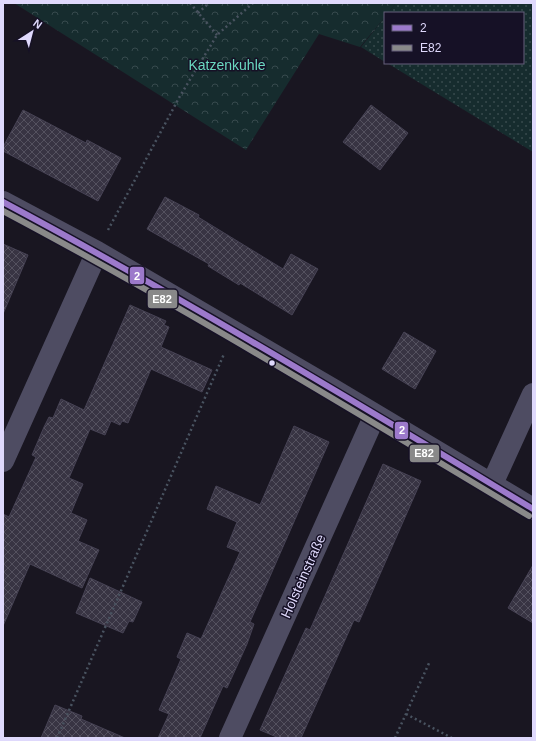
<svg xmlns="http://www.w3.org/2000/svg" width="536" height="741" viewBox="0 0 536 741" font-family="Arial,sans-serif">
  <style>
    .grass { fill: url(#grass-dots) }
    .park { fill: url(#park-crowns) }
    .building { fill: url(#building-cross-hatch); stroke: #464254 }
    .lines { fill: none; stroke-linecap: round; stroke-linejoin: round }
    .path { stroke: #495360; stroke-width: 2.5; stroke-dasharray: 2 3; stroke-linecap: butt }
    .minor { stroke: #4e4c62; stroke-width: 22 }
    .bus-1-casing { stroke: #161126; stroke-width: 9 }
    .bus-2-casing { stroke: #161126; stroke-width: 9 }
    .bus-1 { stroke: #9c79cb; stroke-width: 6 }
    .bus-2 { stroke: #898989; stroke-width: 6 }
    .bus-dot { fill: #dfd9fc; stroke: #161126; stroke-width: 1.5 }
    .labels { text-anchor: middle; stroke-width: 3; stroke-linejoin: round; paint-order: stroke }
    .park-label { font-size: 14px; fill: #6ad8c0; stroke: #161126 }
    .street-label { font-size: 14px; fill: #dfd9fc; stroke: #161126 }
    .line-badge { stroke: #161126; stroke-width: 1.5 }
    .badge-label { font-size: 11px; text-anchor: middle; font-weight: bold; fill: #fff }
  </style>
  <defs>
    <pattern id="grass-dots" width="8" height="8" patternUnits="userSpaceOnUse"><rect width="8" height="8" fill="#162c2e"/><path d="M2 2h.1M6 6h.1" fill="none" stroke="#374a4d" stroke-width="1.8" stroke-linecap="round"/></pattern>
    <pattern id="park-crowns" width="20" height="18" patternUnits="userSpaceOnUse"><rect width="20" height="18" fill="#162c2e"/><path d="M2 6a3 3 0 1 1 6 0M12 15a3 3 0 1 1 6 0" fill="none" stroke="#374a4d"/></pattern>
    <pattern id="building-cross-hatch" width="8" height="8" patternUnits="userSpaceOnUse"><rect width="8" height="8" fill="#383443"/><path d="M0 0l8 8M0 8l8-8" fill="none" stroke="#54515f"/></pattern>
  </defs>
  <rect width="100%" height="100%" fill="#191621"/>
  <path class="grass" d="M 396,3 L 533,3 L 533,152 L 387,63 L 523,63 L 523,13 L 388,13 Z
    M 385,17 L 385,62 L 361,47 Z"/>
  <path class="park" d="M 14,3 L 396,3 L 388,13 L 385,13 L 385,17 L 360,47 L 319,34 L 246,150 Z"/>
  <path class="building" d="M 371,105 L 408,133 L 380,170 L 343,142 Z
    M 23,110 L 86,143 L 87,140 L 121,158 L 98,201 L 3,151 L 3,147 Z
    M 165,197 L 199,215 L 198,217 L 283,269 L 291,254 L 318,269 L 292,315 L 240,283 L 239,285 L 208,266 L 209,264 L 147,229 Z
    M 3,244 L 28,255 L 3,314 Z
    M 130,305 L 166,321 L 164,325 L 169,327 L 161,347 L 212,370 L 202,392 L 151,369 L 128,423 L 122,421 L 120,425 L 111,421 L 105,435 L 90,429 L 69,478 L 83,484 L 71,513 L 87,520 L 78,541 L 99,550 L 82,588 L 30,564 L 3,626 L 3,514 L 9,517 L 36,457 L 32,455 L 44,427 L 49,417 L 53,418 L 61,399 L 84,410 Z
    M 404,332 L 436,351 L 415,389 L 382,369 Z
    M 294,426 L 329,442 L 250,622 L 254,624 L 247,644 L 227,688 L 223,686 L 200,738 L 158,738 L 169,714 L 159,710 L 181,659 L 177,657 L 187,633 L 201,639 L 240,552 L 227,547 L 237,522 L 207,509 L 216,486 L 260,505 Z
    M 383,464 L 421,481 L 359,622 L 354,620 L 301,738 L 279,738 L 260,730 L 306,628 L 310,630 Z
    M 533,565 L 533,623 L 508,608 Z
    M 90,578 L 142,602 L 133,622 L 129,621 L 123,633 L 76,613 Z
    M 55,705 L 82,716 L 81,719 L 125,738 L 41,738 Z"/>
  <g class="lines">
    <path class="path" d="M 190,3 L 217,35
      M 198,13 L 209,3
      M 108,230 L 180,96 L 217,35 L 253,3
      M 406,714 L 452,738
      M 57,738 L 224,354
      M 395,738 L 430,661"/>
    <path class="minor" d="M 3,202 L 97,252 L 332,389 L 533,509
      M 3,461 L 97,252
      M 492,484 L 533,394
      M 230,738 L 375,415"/>
    <g class="bus-1-casing">
      <path id="bus-1" d="M 3,202 C 183,298 358,404 533,509"/>
    </g>
    <g class="bus-2-casing">
      <path id="bus-2" d="M 3,211 C 182,306 355,412 529,516"/>
    </g>
    <use href="#bus-1" class="bus-1"/>
    <use href="#bus-2" class="bus-2"/>
  </g>
  <circle class="bus-dot" cx="272" cy="363" r="3.5"/>
  <g class="labels">
    <g class="park-label">
      <text x="227" y="70">Katzenkuhle</text>
    </g>
    <g class="street-label">
      <text transform="translate(303 576) rotate(-66)" y="5">Holsteinstraße</text>
    </g>
  </g>
  <g class="line-badge">
    <rect x="129" y="266" width="16" height="19" rx="4" fill="#9c79cb"/>
    <rect x="147" y="289" width="31" height="20" rx="4" fill="#898989"/>
    <rect x="394" y="421" width="15" height="19" rx="4" fill="#9c79cb"/>
    <rect x="409" y="444" width="31" height="19" rx="4" fill="#898989"/>
  </g>
  <g class="badge-label">
    <text x="137" y="280">2</text>
    <text x="162" y="303">E82</text>
    <text x="402" y="434">2</text>
    <text x="424" y="457">E82</text>
  </g>
  <rect width="536" height="741" fill="none" stroke="#dfd9fc" stroke-width="8"/>
  <rect x="384" y="12" width="140" height="52" fill="#161126" stroke="#66617c"/>
  <rect x="392" y="25" width="20" height="6" fill="#9c79cb" stroke="#66617c"/>
  <text x="420" y="32" font-size="12" fill="#dfd9fc">2</text>
  <rect x="392" y="45" width="20" height="6" fill="#898989" stroke="#66617c"/>
  <text x="420" y="52" font-size="12" fill="#dfd9fc">E82</text>
  <g transform="translate(32 32) rotate(36)" stroke="#161126" stroke-width="3" paint-order="stroke">
  <path d="M0-3L7 15L0 10L-7 15Z" fill="#dfd9fc"/>
  <text y="-6" font-size="11" font-weight="bold" text-anchor="middle" fill="#dfd9fc">N</text>
  </g>
</svg>
